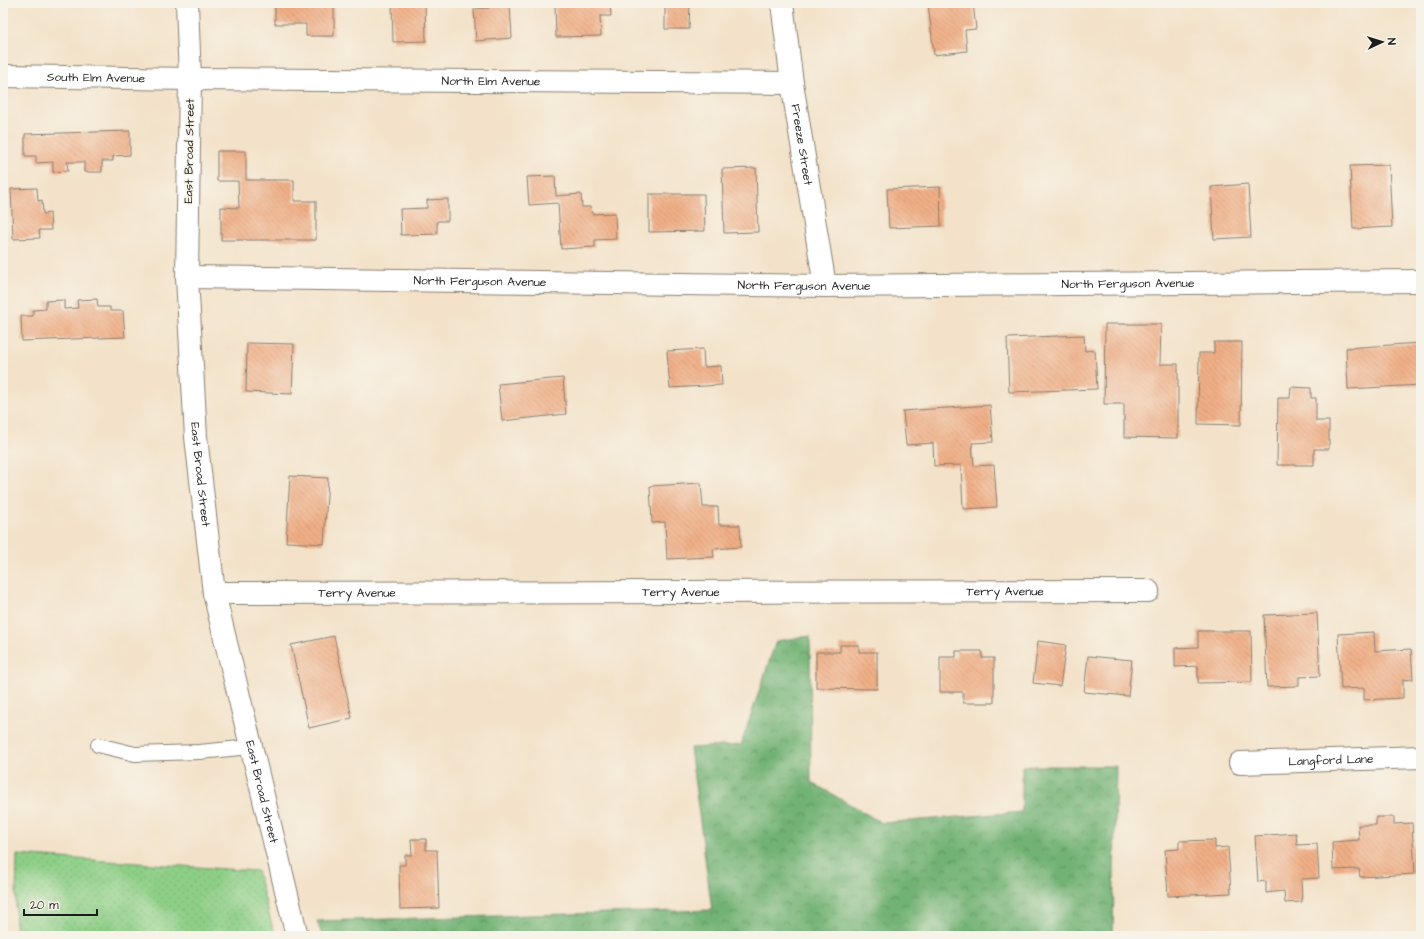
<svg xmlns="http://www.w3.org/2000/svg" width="1424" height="939" viewBox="0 0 1424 939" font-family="'Architects Daughter',sans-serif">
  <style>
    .grass { fill: url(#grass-dots); stroke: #557652 }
    .forest { fill: url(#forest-crowns); stroke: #476748 }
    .building { fill: url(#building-back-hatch) }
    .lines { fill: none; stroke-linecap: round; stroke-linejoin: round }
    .lane-casing { stroke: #887f72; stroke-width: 16 }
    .street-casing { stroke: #887f72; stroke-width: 24 }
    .secondary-casing { stroke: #887f72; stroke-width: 24 }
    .lane { stroke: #fff; stroke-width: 14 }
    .street { stroke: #fff; stroke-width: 22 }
    .secondary { stroke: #fff; stroke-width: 22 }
    .labels { text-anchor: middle; stroke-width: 3; stroke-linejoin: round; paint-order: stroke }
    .street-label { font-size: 12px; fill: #1c1c1c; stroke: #f7f3e8 }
  </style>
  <defs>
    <pattern id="grass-dots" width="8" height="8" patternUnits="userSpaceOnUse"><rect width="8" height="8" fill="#8ecf87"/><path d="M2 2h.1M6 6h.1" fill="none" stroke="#7ab174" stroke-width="1.8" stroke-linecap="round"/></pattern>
    <pattern id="forest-crowns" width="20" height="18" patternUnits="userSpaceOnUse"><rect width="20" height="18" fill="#72b274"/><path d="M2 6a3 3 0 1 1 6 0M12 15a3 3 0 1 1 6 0" fill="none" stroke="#5d905e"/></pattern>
    <pattern id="building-back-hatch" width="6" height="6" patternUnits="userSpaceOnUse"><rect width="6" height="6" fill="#f0af86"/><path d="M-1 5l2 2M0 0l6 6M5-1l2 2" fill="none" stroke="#cd9673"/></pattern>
  </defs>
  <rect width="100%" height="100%" fill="#f7f3e8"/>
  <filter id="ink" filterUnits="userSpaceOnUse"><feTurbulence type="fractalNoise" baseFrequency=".025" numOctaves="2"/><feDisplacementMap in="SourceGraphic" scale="8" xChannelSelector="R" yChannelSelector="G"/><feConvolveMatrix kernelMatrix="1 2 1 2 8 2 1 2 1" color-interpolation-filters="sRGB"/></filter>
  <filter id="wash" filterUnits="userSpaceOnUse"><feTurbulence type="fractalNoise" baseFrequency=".012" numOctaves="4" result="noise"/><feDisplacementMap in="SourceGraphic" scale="16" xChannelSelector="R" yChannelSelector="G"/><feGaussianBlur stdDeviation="0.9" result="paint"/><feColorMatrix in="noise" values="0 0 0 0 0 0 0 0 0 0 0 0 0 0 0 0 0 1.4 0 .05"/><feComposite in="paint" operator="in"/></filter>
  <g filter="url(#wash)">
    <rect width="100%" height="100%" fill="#f3e2c9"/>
    <path class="grass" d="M 17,855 L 257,871 L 275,936 L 15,936 Z"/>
    <path class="forest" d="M 810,636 L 811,782 L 882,823 L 1022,812 L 1022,766 L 1116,766 L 1113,936 L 322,936 L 317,921 L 712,910 L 690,748 L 741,745 L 776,641 Z"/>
    <g id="blocks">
      <path class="building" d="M 275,3 L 334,3 L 334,36 L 306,36 L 306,24 L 275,24 Z
        M 425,3 L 426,41 L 393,42 L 392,4 Z
        M 489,3 L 499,3 L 499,5 L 510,4 L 512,38 L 476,41 L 474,9 L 489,8 Z
        M 586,3 L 610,3 L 611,16 L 600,16 L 601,36 L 556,37 L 555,4 Z
        M 665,3 L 690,3 L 689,29 L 665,29 Z
        M 928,3 L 973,3 L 976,29 L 965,30 L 967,51 L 934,55 Z
        M 130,131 L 130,155 L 113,156 L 113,161 L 102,161 L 102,172 L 84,172 L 84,162 L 67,162 L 68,171 L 53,172 L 53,162 L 36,163 L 36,156 L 25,156 L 25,134 Z
        M 217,151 L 246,151 L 246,180 L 294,180 L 294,201 L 316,201 L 316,240 L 221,240 L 221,207 L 239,208 L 238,181 L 217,181 Z
        M 1389,165 L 1392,227 L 1353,229 L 1350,166 Z
        M 756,168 L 758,232 L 724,233 L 722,169 Z
        M 555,176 L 556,196 L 581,194 L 582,207 L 591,207 L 592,214 L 615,213 L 616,239 L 595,240 L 595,247 L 561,249 L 558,203 L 529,205 L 527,177 Z
        M 1248,184 L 1251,237 L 1214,239 L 1211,187 Z
        M 940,187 L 941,226 L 889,228 L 887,189 Z
        M 37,188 L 38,201 L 42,200 L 43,214 L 50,213 L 51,230 L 39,230 L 40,238 L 13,239 L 11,189 Z
        M 649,194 L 704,194 L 705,231 L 649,232 Z
        M 448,199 L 448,221 L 437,221 L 437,234 L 401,235 L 400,209 L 427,208 L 427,200 Z
        M 97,299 L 98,307 L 110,307 L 110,311 L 123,311 L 125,337 L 22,341 L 21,316 L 33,316 L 33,310 L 46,309 L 46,301 L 64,300 L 64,309 L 78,308 L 77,300 Z
        M 1105,324 L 1161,324 L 1160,364 L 1178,364 L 1178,438 L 1124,437 L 1124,404 L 1104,404 Z
        M 1084,335 L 1085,351 L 1095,350 L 1097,389 L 1009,392 L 1007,338 Z
        M 1214,342 L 1242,342 L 1241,425 L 1198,424 L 1199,353 L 1214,353 Z
        M 247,343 L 294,344 L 292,394 L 246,392 Z
        M 1420,343 L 1421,385 L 1348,389 L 1346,348 Z
        M 703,349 L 704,367 L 721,366 L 722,385 L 670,388 L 667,351 Z
        M 563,378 L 566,414 L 502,421 L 498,384 Z
        M 1291,387 L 1311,388 L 1311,398 L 1316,398 L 1316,421 L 1329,421 L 1329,449 L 1314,449 L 1314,465 L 1277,465 L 1278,398 L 1290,398 Z
        M 990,405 L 993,442 L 972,443 L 974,466 L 994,465 L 997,507 L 963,509 L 961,465 L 934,466 L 933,443 L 906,445 L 903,411 Z
        M 290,476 L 328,478 L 324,544 L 286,542 Z
        M 701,483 L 703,507 L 718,507 L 719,525 L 740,525 L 741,547 L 713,549 L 714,557 L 667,559 L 665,522 L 652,523 L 650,486 Z
        M 1317,613 L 1320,676 L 1299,677 L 1299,686 L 1267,687 L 1264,615 Z
        M 1198,631 L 1251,631 L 1252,682 L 1198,683 L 1198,666 L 1175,667 L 1175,648 L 1198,647 Z
        M 1374,632 L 1375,651 L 1411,649 L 1413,679 L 1403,680 L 1403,698 L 1364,700 L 1364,688 L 1341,689 L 1338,634 Z
        M 334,636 L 352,718 L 309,728 L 291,645 Z
        M 1038,641 L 1066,645 L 1060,686 L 1033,683 Z
        M 840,645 L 859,645 L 859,652 L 877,652 L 877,689 L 816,688 L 816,652 L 840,652 Z
        M 956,651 L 982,651 L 982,658 L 994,658 L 994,703 L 963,703 L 963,692 L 940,692 L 940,657 L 956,657 Z
        M 1088,656 L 1132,660 L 1128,696 L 1084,692 Z
        M 1376,817 L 1394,817 L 1394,824 L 1412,823 L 1415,874 L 1360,877 L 1359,869 L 1333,870 L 1332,842 L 1359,840 L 1358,825 L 1376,825 Z
        M 1296,833 L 1297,845 L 1317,844 L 1319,878 L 1301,879 L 1302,902 L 1285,903 L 1284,891 L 1266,893 L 1266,881 L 1258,882 L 1255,836 Z
        M 411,839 L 426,839 L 426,850 L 437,850 L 439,908 L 400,909 L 399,865 L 405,865 L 405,855 L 412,855 Z
        M 1215,840 L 1215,848 L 1228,847 L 1231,893 L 1168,896 L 1165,850 L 1179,849 L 1179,841 Z"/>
    </g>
  </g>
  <g filter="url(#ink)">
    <use href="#blocks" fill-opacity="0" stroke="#887f72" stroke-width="1"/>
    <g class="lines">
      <g class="lane-casing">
        <path id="lane" d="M 98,745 L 135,754 L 199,752 L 251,747"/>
      </g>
      <g class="street-casing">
        <g id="street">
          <path id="s1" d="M 782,3 L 792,83 L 825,286"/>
          <path id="s2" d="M 190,79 L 792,83"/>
          <path id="s3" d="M 187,277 L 825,286 L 1421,281"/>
          <path id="s4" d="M 214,593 L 1148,591"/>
          <path id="s5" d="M 1240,763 L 1421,757"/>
        </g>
      </g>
      <g class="secondary-casing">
        <g id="secondary">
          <path id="s6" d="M 187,3 L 190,79 L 187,277 L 196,437 L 214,593 L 297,936"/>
          <path id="s7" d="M 3,76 L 190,79"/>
        </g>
      </g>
      <use href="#lane" class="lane"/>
      <use href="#street" class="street"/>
      <use href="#secondary" class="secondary"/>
    </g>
  </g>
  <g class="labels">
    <g class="street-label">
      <text dy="4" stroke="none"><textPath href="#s7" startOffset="93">South Elm Avenue</textPath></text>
      <text dy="4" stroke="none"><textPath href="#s2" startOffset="301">North Elm Avenue</textPath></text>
      <text dy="4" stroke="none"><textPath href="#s1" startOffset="143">Freeze Street</textPath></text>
      <text transform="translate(189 151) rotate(-89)" y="4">East Broad Street</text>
      <text dy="4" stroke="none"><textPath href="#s3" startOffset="293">North Ferguson Avenue</textPath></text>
      <text dy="4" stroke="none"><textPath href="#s3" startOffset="941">North Ferguson Avenue</textPath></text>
      <text dy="4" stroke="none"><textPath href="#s3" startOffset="617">North Ferguson Avenue</textPath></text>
      <text dy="4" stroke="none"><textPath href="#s6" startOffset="472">East Broad Street</textPath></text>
      <text dy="4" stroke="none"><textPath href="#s4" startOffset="791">Terry Avenue</textPath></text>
      <text dy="4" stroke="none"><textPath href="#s4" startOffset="467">Terry Avenue</textPath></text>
      <text dy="4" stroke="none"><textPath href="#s4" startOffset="143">Terry Avenue</textPath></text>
      <text dy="4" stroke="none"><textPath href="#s5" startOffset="91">Langford Lane</textPath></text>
      <text dy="4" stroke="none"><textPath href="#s6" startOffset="796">East Broad Street</textPath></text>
    </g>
  </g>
  <rect width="1424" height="939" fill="none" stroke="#f7f3e8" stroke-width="16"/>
  <g transform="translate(1382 42) rotate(86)" stroke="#f7f3e8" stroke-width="3" paint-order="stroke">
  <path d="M0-3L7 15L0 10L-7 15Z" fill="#1c1c1c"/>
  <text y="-6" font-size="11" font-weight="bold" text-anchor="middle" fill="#1c1c1c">N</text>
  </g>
  <path d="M24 909v6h73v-6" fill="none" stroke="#1c1c1c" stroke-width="2"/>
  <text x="30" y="909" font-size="12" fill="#1c1c1c" stroke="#f7f3e8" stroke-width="3" paint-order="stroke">20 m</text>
</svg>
